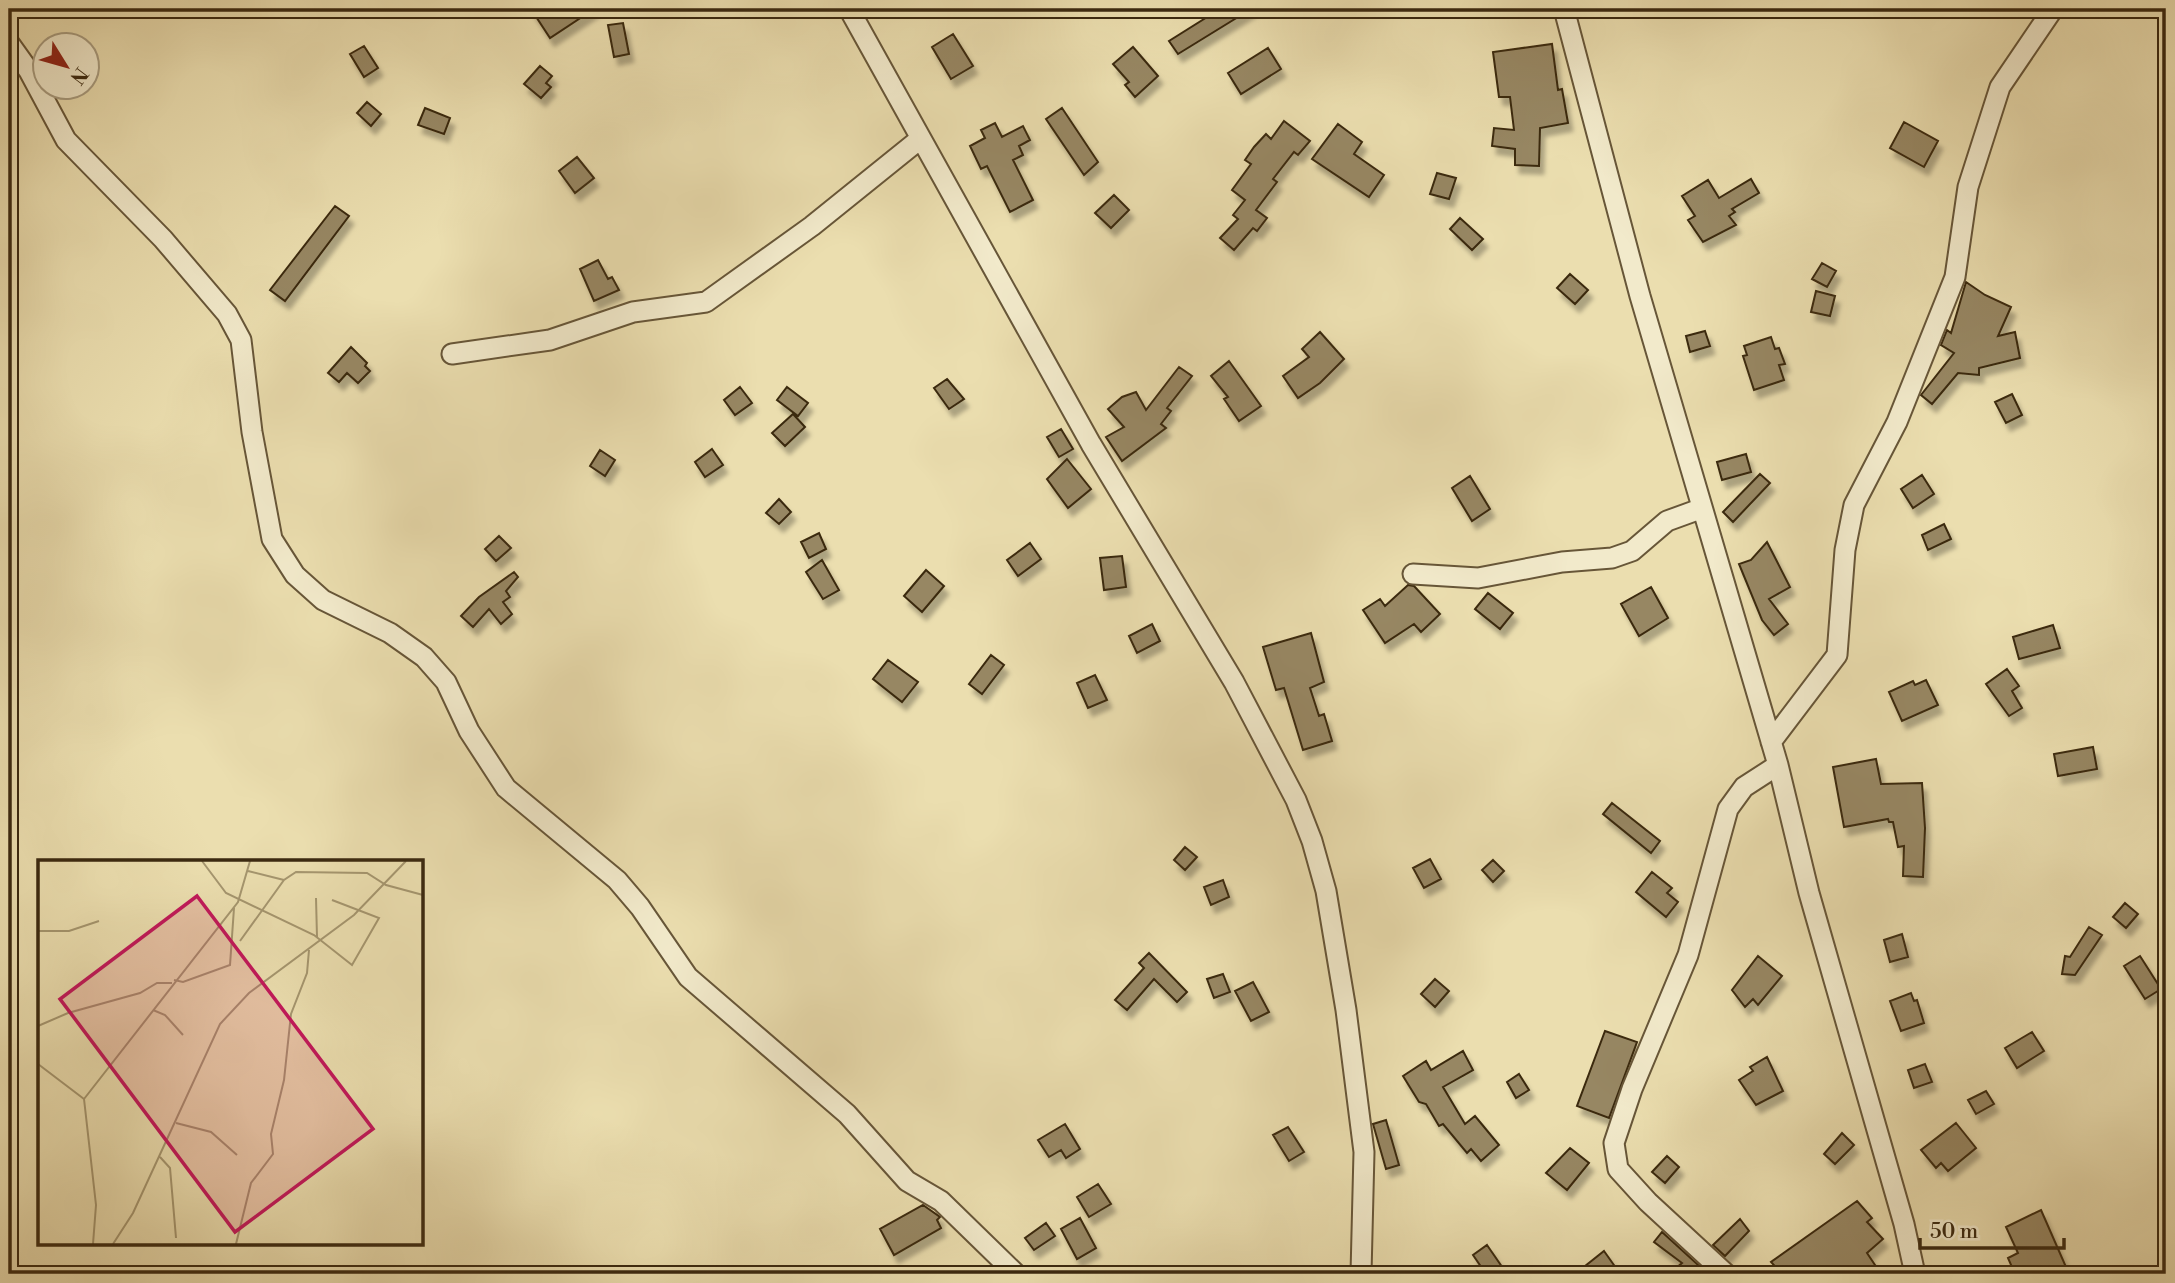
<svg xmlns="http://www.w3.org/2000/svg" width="2175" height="1283" viewBox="0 0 2175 1283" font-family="'Libre Bodoni',serif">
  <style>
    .building { fill: #978763; stroke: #3b2910; stroke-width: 2; filter: url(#shadow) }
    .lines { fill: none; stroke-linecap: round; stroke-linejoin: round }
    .minor-casing { stroke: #675638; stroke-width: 23 }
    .minor { stroke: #f2eacb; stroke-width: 19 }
    .inset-road { fill: none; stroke: #a5966f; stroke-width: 2 }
    .view { fill: #c2185b; fill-opacity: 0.15; stroke: #c2185b; stroke-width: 3.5 }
    .inset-edge { fill: none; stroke: #3b2910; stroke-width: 3.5 }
  </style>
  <defs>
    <filter id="shadow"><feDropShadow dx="4.5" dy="8" stdDeviation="2" flood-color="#0004"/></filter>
  </defs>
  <rect width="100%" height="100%" fill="#ebdeaf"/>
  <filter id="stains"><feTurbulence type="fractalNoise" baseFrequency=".00286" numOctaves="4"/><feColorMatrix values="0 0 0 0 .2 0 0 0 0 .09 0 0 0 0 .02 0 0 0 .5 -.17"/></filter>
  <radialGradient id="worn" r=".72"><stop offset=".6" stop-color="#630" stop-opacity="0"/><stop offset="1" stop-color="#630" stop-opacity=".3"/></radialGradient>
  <path class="building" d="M 531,9 L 594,9 L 550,38 Z
    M 1220,9 L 1251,9 L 1178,54 L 1169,41 Z
    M 623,23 L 629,54 L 614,57 L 608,25 Z
    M 953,34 L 973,66 L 951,79 L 932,47 Z
    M 1552,44 L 1558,90 L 1562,89 L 1568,123 L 1540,128 L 1539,166 L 1515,165 L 1515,149 L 1492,146 L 1494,128 L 1514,130 L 1510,97 L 1499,97 L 1493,52 Z
    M 364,46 L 378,68 L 364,77 L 350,54 Z
    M 1133,47 L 1158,76 L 1135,97 L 1125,85 L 1129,82 L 1113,64 Z
    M 1268,48 L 1281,69 L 1241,94 L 1228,73 Z
    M 540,66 L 552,76 L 546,83 L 551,87 L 541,98 L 524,84 Z
    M 367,102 L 381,114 L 371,126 L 357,113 Z
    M 425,108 L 450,118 L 444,134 L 418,125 Z
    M 1062,108 L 1098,162 L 1084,175 L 1046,119 Z
    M 1284,121 L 1310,141 L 1298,155 L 1294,152 L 1273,179 L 1277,182 L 1256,210 L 1267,218 L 1257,231 L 1253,228 L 1234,250 L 1220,238 L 1238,219 L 1233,215 L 1245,200 L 1232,190 L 1251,164 L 1245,160 L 1254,147 L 1266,134 L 1271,139 Z
    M 1904,122 L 1938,141 L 1924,167 L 1890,148 Z
    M 995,123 L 1002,137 L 1023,126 L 1030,140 L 1019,146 L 1023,155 L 1013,160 L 1033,200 L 1010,212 L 987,166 L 981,169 L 970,146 L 985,138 L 981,130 Z
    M 1338,124 L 1362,142 L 1354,154 L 1384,175 L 1369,197 L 1312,159 Z
    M 577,157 L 594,178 L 575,193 L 559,171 Z
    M 1437,173 L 1456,178 L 1449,199 L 1430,194 Z
    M 1751,179 L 1759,193 L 1732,209 L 1735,212 L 1729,216 L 1736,225 L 1703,242 L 1688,220 L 1695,216 L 1682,196 L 1708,180 L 1719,198 Z
    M 1114,195 L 1129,210 L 1111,228 L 1095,213 Z
    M 335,206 L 349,216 L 285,301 L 270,290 Z
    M 1460,218 L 1483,239 L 1472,250 L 1450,229 Z
    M 598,260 L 608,279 L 612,277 L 619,290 L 594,301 L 580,269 Z
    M 1822,263 L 1836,271 L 1827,287 L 1812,279 Z
    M 1570,274 L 1588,290 L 1575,304 L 1557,288 Z
    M 1966,282 L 1985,295 L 2011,307 L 1998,336 L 2015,332 L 2020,358 L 1979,368 L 1979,375 L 1958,373 L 1932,404 L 1921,395 L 1954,353 L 1941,345 L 1947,330 L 1951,333 Z
    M 1816,291 L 1835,296 L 1830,316 L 1811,312 Z
    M 1705,331 L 1710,346 L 1690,352 L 1686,336 Z
    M 1320,332 L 1344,359 L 1320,383 L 1298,398 L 1283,376 L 1309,357 L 1302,349 Z
    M 1771,337 L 1775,349 L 1779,348 L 1785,364 L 1779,365 L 1784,380 L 1754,390 L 1743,356 L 1747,355 L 1744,346 Z
    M 351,347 L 367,363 L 365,366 L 370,371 L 358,383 L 347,373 L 339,382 L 328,373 Z
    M 1229,361 L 1261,406 L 1239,421 L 1224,399 L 1228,397 L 1211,376 Z
    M 1179,367 L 1192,376 L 1167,408 L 1171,411 L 1161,424 L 1166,428 L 1122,461 L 1106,437 L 1124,427 L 1108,409 L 1122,397 L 1136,392 L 1146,410 Z
    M 947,379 L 964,399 L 949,409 L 934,388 Z
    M 740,387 L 752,403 L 735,415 L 724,400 Z
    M 787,387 L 808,403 L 798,416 L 777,400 Z
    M 2012,394 L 2022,415 L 2006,423 L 1995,402 Z
    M 793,414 L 805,427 L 785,446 L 772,433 Z
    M 1061,429 L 1073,449 L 1059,457 L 1047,437 Z
    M 712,449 L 723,465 L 705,477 L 695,462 Z
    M 600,450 L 615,460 L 605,476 L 590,466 Z
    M 1746,454 L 1751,472 L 1722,480 L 1717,462 Z
    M 1067,459 L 1091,489 L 1068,508 L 1047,479 Z
    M 1760,474 L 1770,483 L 1733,522 L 1723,512 Z
    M 1922,475 L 1934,494 L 1913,508 L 1901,489 Z
    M 1470,476 L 1490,509 L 1472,521 L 1452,488 Z
    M 779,499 L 791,512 L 779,524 L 766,513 Z
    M 1944,524 L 1951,539 L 1928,550 L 1922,535 Z
    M 819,533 L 826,549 L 809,558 L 801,542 Z
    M 499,536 L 511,548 L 496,561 L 485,549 Z
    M 1767,542 L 1790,587 L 1769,599 L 1788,624 L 1774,635 L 1762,620 L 1739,564 L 1751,560 Z
    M 1030,543 L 1041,559 L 1018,576 L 1007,560 Z
    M 1122,556 L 1126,587 L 1104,590 L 1100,558 Z
    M 822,560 L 839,590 L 823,599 L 806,572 Z
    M 926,570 L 944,586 L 922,612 L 904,596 Z
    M 514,572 L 518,577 L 506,591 L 510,597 L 503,602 L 512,614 L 501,624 L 489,609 L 473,627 L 461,616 L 479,597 Z
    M 1408,585 L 1414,586 L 1440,614 L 1421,632 L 1414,624 L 1385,643 L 1363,610 L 1380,599 L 1385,606 Z
    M 1651,587 L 1668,618 L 1639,636 L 1621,604 Z
    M 1488,593 L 1513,613 L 1500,629 L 1475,609 Z
    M 1152,624 L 1160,641 L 1137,653 L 1129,636 Z
    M 2053,625 L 2060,648 L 2019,659 L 2013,637 Z
    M 1311,633 L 1324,682 L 1310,688 L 1319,716 L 1324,714 L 1332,741 L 1303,750 L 1284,688 L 1276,690 L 1263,647 Z
    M 991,655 L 1004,665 L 982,694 L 969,684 Z
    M 888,660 L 918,682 L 902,702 L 873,679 Z
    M 2007,669 L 2019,686 L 2012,691 L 2022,708 L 2009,716 L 1986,684 Z
    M 1095,675 L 1107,700 L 1088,708 L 1077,683 Z
    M 1926,680 L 1938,705 L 1902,721 L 1889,692 L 1913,681 L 1915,685 Z
    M 2093,747 L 2097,769 L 2058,776 L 2054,754 Z
    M 1876,759 L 1881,784 L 1922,783 L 1925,828 L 1923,877 L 1903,876 L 1904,846 L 1898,847 L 1893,822 L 1889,822 L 1888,819 L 1844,827 L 1833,767 Z
    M 1612,803 L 1660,841 L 1651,853 L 1603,814 Z
    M 1185,847 L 1197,857 L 1185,870 L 1174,860 Z
    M 1430,859 L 1441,879 L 1424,888 L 1413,868 Z
    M 1493,860 L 1504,871 L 1493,882 L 1482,870 Z
    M 1652,872 L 1672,888 L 1667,893 L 1678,902 L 1666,917 L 1636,892 Z
    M 1223,880 L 1229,897 L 1211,905 L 1204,887 Z
    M 2125,903 L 2138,914 L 2126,928 L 2113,917 Z
    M 2089,927 L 2102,935 L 2075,975 L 2062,974 L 2065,956 L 2070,957 Z
    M 1902,934 L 1908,957 L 1890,962 L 1884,940 Z
    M 1149,953 L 1187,992 L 1177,1002 L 1154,979 L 1127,1010 L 1115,1000 L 1144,968 L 1139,963 Z
    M 1758,956 L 1782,976 L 1758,1005 L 1753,999 L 1745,1007 L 1732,990 Z
    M 2140,956 L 2161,989 L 2145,999 L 2124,966 Z
    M 1223,974 L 1230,992 L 1214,998 L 1207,979 Z
    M 1435,979 L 1449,991 L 1435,1007 L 1421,994 Z
    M 1253,982 L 1269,1012 L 1251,1021 L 1235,991 Z
    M 1911,993 L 1914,1001 L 1917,1000 L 1924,1023 L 1901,1031 L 1890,1001 Z
    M 1605,1031 L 1637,1042 L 1609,1118 L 1577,1106 Z
    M 2032,1032 L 2044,1051 L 2017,1068 L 2005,1048 Z
    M 1463,1051 L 1473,1070 L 1443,1087 L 1465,1124 L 1475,1116 L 1499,1145 L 1481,1161 L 1471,1149 L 1467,1153 L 1443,1124 L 1439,1126 L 1426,1104 L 1419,1102 L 1403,1076 L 1426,1061 L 1431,1070 Z
    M 1767,1057 L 1783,1091 L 1756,1105 L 1739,1080 L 1753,1071 L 1750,1067 Z
    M 1925,1064 L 1932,1082 L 1914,1088 L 1908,1070 Z
    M 1519,1074 L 1529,1090 L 1516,1098 L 1507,1082 Z
    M 1986,1091 L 1994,1104 L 1976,1114 L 1968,1100 Z
    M 1386,1120 L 1399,1165 L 1386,1169 L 1373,1124 Z
    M 1956,1123 L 1976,1148 L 1948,1171 L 1941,1163 L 1936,1168 L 1921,1150 Z
    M 1065,1124 L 1080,1149 L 1066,1158 L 1061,1150 L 1049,1157 L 1038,1140 Z
    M 1288,1127 L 1304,1152 L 1289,1161 L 1273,1135 Z
    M 1842,1133 L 1854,1145 L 1835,1164 L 1824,1154 Z
    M 1570,1148 L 1589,1163 L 1567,1190 L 1546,1173 Z
    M 1667,1156 L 1679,1167 L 1665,1183 L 1652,1172 Z
    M 1098,1184 L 1111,1204 L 1089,1217 L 1077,1197 Z
    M 1857,1201 L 1872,1218 L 1867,1222 L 1883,1239 L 1867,1253 L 1881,1274 L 1782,1274 L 1771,1262 Z
    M 923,1205 L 940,1217 L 937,1220 L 941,1228 L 894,1255 L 880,1229 Z
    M 2041,1210 L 2066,1267 L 2050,1274 L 2015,1274 L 2008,1258 L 2018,1253 L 2006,1227 Z
    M 1080,1218 L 1096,1248 L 1077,1259 L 1061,1229 Z
    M 1740,1219 L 1749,1231 L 1725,1256 L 1713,1245 Z
    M 1046,1223 L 1055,1236 L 1034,1250 L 1025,1238 Z
    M 1662,1232 L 1708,1274 L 1669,1274 L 1682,1263 L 1654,1242 Z
    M 1487,1245 L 1507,1274 L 1486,1274 L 1473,1255 Z
    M 1604,1251 L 1616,1268 L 1608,1274 L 1575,1274 Z"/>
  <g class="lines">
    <g class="minor-casing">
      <path id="minor" d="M 849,9 L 1091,444 L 1234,682 L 1296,800 L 1312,841 L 1326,891 L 1346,1010 L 1364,1152 L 1361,1274
        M 1564,9 L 1640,296 L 1778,765 L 1809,893 L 1904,1224 L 1915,1274
        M 9,43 L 29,71 L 66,140 L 163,239 L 227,314 L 241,340 L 252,432 L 272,539 L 295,575 L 323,600 L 390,633 L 424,657 L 446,682 L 469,731 L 506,788 L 617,880 L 640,907 L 688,977 L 847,1114 L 907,1181 L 941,1201 L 1016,1274
        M 452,354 L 550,340 L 633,312 L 706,302 L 812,226 L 920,139
        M 1413,574 L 1478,578 L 1562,562 L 1612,558 L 1632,551 L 1667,521 L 1700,509
        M 1771,742 L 1837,655 L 1845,550 L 1854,505 L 1897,422 L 1955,277 L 1968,187 L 2000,87 L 2053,9
        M 1726,1274 L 1648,1202 L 1618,1169 L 1614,1143 L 1632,1089 L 1688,955 L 1728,809 L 1744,787 L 1778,765"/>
    </g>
    <use href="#minor" class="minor"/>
  </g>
  <g transform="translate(38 860)">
    <rect width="385" height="385" fill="#ebdeaf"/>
    <path class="inset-road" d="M 164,1 L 188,33 L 276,75 L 314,105 L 341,58 L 294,40M 210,11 L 246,20M 278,38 L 279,77M 0,71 L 31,71 L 61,61M 202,81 L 246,20 L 258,12 L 329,13 L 348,25 L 385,35M 136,120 L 145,122 L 192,105 L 196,48M 115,150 L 127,155 L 145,175M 0,166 L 30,153 L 102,133 L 119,123 L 134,123M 0,204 L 46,239 L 58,345 L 55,384M 46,239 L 200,42 L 212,1M 138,263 L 173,272 L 199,295M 122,297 L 132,308 L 138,378M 75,384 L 95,353 L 182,164 L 211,133 L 316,55 L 368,1M 198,384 L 213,323 L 235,294 L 233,274 L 246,220 L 253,154 L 269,113 L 271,90"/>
    <path class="view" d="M 159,36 L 335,269 L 197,372 L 22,139 Z"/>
    <rect width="385" height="385" class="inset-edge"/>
  </g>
  <rect width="2175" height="1283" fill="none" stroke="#ebdeaf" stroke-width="35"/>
  <rect x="10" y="10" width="2154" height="1262" fill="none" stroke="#3b2910" stroke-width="3.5"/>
  <rect x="18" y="18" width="2140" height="1248" fill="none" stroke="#3b2910" stroke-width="2"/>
  <g transform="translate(66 66) rotate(127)"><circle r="33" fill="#f2eacb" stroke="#a99d80" stroke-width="2"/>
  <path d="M0-5L12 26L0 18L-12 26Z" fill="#8f2418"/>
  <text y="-10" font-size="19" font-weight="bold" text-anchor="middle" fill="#3b2910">N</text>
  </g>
  <path d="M1920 1238v10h144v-10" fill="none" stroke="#3b2910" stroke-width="3.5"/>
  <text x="1930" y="1238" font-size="21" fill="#3b2910" stroke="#f2eacb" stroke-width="5" paint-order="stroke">50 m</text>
  <rect width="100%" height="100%" filter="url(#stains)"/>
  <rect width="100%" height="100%" fill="url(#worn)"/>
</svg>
